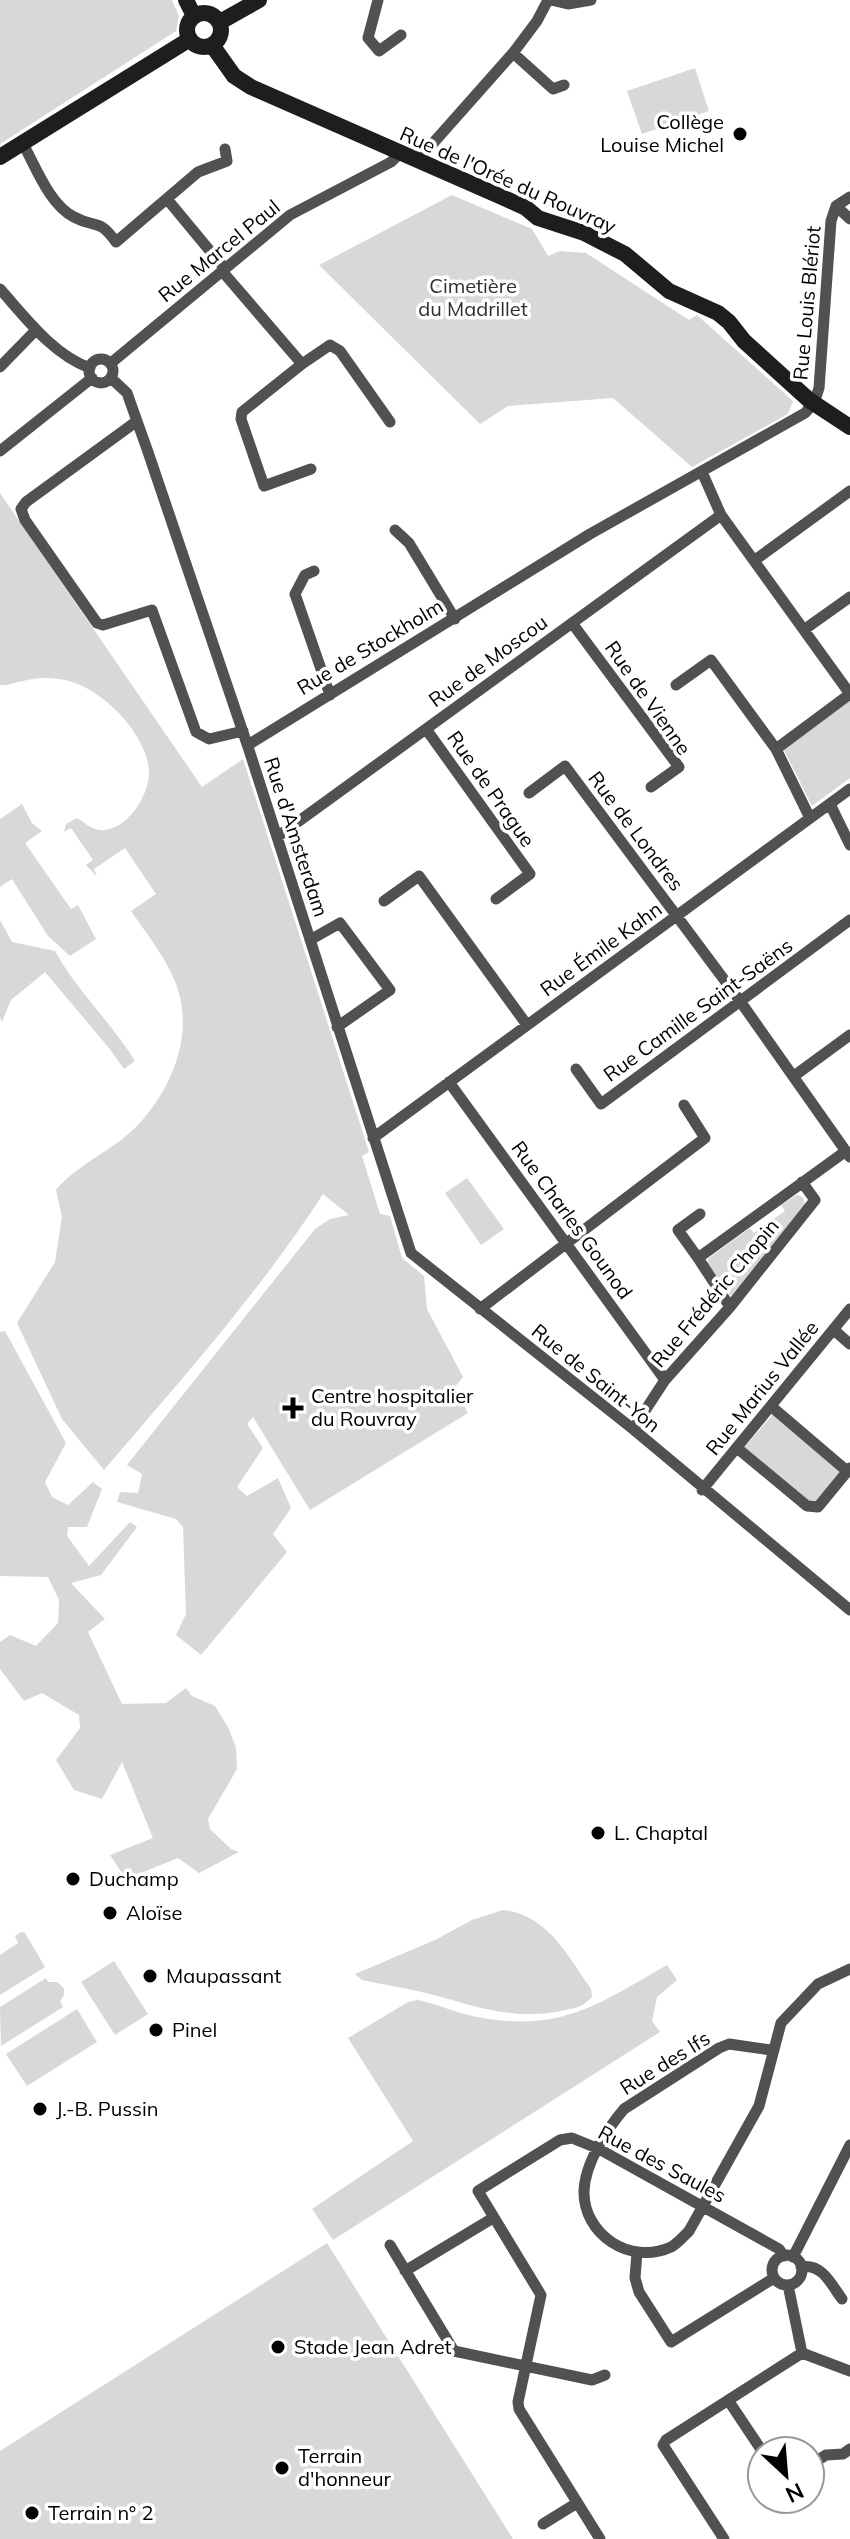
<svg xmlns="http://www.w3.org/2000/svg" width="850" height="2539" viewBox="0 0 850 2539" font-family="Mulish,sans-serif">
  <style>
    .green { fill: #d8d8d8 }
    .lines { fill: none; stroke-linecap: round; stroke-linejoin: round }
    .street { stroke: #515151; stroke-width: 11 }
    .secondary { stroke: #1e1e1e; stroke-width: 16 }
    .poi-dot { fill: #000; stroke: #fff; stroke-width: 3 }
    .labels { text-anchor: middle; stroke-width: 7; stroke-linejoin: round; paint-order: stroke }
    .poi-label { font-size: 20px; fill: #000; stroke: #fff; text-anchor: start }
    .street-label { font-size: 20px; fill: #000; stroke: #fff }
    .park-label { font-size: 20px; fill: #2f2f2f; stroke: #fff }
  </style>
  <rect width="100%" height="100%" fill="#fff"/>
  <path class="green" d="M 0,0 L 172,0 L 179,16 L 176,31 L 0,144 Z
    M 695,68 L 709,111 L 642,134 L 627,91 Z
    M 452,195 L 532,229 L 548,256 L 560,251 L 586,253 L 689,320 L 697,315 L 793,401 L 788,414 L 692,467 L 613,398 L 508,406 L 480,424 L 319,265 Z
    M 0,493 L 202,787 L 243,759 L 369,1152 L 362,1156 L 380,1214 L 390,1216 L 402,1258 L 424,1276 L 427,1309 L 463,1377 L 454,1388 L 468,1413 L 310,1510 L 253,1417 L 247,1424 L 263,1448 L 237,1487 L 247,1496 L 278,1478 L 291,1508 L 273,1534 L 287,1552 L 201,1655 L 176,1635 L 186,1614 L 183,1527 L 176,1519 L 117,1502 L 120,1492 L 138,1493 L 142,1474 L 127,1465 L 315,1229 L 330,1219 L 349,1215 L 323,1194 C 259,1293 180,1381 104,1470 L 62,1419 L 17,1323 L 55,1262 L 62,1217 L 56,1190 C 79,1163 114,1150 138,1125 C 172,1088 195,1034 176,984 C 166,958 147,934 131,911 L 156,894 L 125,848 L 94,869 L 97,877 L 86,865 L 93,860 L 71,828 L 64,832 L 66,824 L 77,818 C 84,822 91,829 99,830 C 126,833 151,794 149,770 C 146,734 105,692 72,682 C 56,677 39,677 23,681 C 15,682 7,686 0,685 Z
    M 850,698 L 850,778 L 812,806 L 783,748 Z
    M 22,804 L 32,823 L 42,831 L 25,843 L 71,909 L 78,905 L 96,939 L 70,956 L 48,936 L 12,879 L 0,887 L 0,819 Z
    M 0,920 L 12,942 L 55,951 C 77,991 111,1022 135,1061 L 124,1069 L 109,1048 L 45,972 L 11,1000 L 2,1022 L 0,1018 Z
    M 467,1178 L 504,1229 L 481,1245 L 445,1193 Z
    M 797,1195 L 803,1197 L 805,1205 L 734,1295 L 730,1295 L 707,1263 L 709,1258 L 750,1228 L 754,1233 L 785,1211 L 781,1205 Z
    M 5,1331 L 66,1443 L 45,1482 L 52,1497 L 68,1505 L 93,1482 L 102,1489 L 87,1527 L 68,1527 L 67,1536 L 89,1566 L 130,1522 L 137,1527 L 101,1575 L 71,1583 L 105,1619 L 88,1632 L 122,1704 L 166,1703 L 186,1688 L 192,1696 L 215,1706 L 229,1729 L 236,1748 L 237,1769 L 208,1819 L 210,1829 L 231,1849 L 239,1852 L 199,1873 L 178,1858 L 126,1879 L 110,1855 L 153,1838 L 122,1762 L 102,1799 L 74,1790 L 56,1760 L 80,1728 L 79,1715 L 42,1693 L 24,1701 L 0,1669 L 0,1642 L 10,1635 L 36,1646 L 58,1623 L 59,1600 L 48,1577 L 0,1576 L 0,1332 Z
    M 774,1413 L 842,1472 L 815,1504 L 811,1505 L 744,1448 Z
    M 503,1910 C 547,1914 568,1956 591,1989 L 592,1997 C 584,2006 576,2008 565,2010 C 515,2022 476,2006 430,1994 C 407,1988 384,1985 362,1980 L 355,1974 L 435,1940 L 472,1920 Z
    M 21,1932 L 25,1933 L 45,1967 L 0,1995 L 0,1955 L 18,1943 L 15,1936 Z
    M 114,1961 L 148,2014 L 115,2035 L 81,1982 Z
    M 667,1965 L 677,1980 L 657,1997 L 652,2021 L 660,2032 L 333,2240 L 312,2209 L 413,2141 L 348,2038 L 408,2002 L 418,2000 C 440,2005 461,2015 483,2018 C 563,2032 602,2002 667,1965 Z
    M 46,1978 L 48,1982 L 57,1982 L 64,1988 L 64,1995 L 60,2001 L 63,2007 L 1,2046 L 0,2007 Z
    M 77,2009 L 97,2042 L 27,2086 L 6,2054 Z
    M 327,2243 L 513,2539 L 0,2539 L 0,2451 Z"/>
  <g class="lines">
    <path class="street" d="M 378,0 L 368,38 L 379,51 L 401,35
      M 551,0 L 568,4 L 591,0
      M 513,53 L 553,89 L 564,85
      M 23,144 C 36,167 49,204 74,217 C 96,229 98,217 116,242 L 198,172 L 227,161 L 225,149
      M 419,159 L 513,53 L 537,21 L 548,0
      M 167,199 L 225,269
      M 836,206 L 850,219
      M 222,271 L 302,364 L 242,412 L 241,419 L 264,486 L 311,469
      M 0,289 C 25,317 53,355 90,368
      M89 371a12 12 0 1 1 24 0a12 12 0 1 1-24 0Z
      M 111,363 L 290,215 L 391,162 L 399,154
      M 302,364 L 330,345 L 340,351 L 390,422
      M 0,367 L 36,330
      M 111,378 L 127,393 L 148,452 L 249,750 L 411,1253 L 633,1429 L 850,1610
      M 137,421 L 26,502 L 21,509 L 25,520 L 97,623 L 103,625 L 152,610 L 196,732 L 209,739 L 243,731
      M 0,451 L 92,378
      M 702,472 L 721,515 L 850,694
      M 395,530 L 409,543 L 455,619
      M 755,560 L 850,491
      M 314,571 L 305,575 L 295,594 L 330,695
      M 572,623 L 679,767 L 651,787
      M 805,629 L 850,597
      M 676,685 L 711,660 L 776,749 L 810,818
      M 426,729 L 530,874 L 496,899
      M 248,745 L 590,534 L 805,413 L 814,403 L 819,388 L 831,221 L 836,206 L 850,197
      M 776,749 L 850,694
      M 529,793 L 565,766 L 740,1001 L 850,1157
      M 830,804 L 850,845
      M 277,837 L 721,515
      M 384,901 L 419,876 L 527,1025
      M 310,940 L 340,923 L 390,990 L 337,1027
      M 576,1069 L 601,1104 L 850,920
      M 794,1076 L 850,1035
      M 449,1082 L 665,1380
      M 373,1138 L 850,789
      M 698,1258 L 678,1230 L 700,1214
      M 730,1307 L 698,1258 L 846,1151
      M 480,1309 L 705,1138 L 684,1105
      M 834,1330 L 850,1344
      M 772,1407 L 847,1471
      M 633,1429 L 665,1380 L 730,1307 L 815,1200 L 802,1182
      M 737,1448 L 807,1506 L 818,1507 L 850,1468
      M 702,1490 L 850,1309
      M 771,2050 L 729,2044 L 719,2048 L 624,2109 C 607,2129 585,2163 584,2191 C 583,2234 630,2266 671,2247 C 677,2244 684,2236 689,2231 L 759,2106 L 781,2023 L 818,1984 L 850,1969
      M 390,2245 L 454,2351 L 592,2380 L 605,2375
      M 637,2252 L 635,2278 L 639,2292 L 671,2342 L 774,2278
      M772 2270a15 15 0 1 1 30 0a15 15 0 1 1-30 0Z
      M 793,2257 L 850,2145
      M 801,2267 C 822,2263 831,2284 842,2299
      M 405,2271 L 493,2218
      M 788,2285 L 802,2353 L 850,2371
      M 728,2400 L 762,2451
      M 810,2465 L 826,2455 L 843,2454 L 850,2449
      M 543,2524 L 577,2503
      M 600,2539 L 519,2409 L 518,2402 L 541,2295 L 478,2191 L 560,2140 L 572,2138 L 599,2149 L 779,2249 L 784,2256
      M 724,2539 L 663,2445 L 666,2440 L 802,2353"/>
    <path class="secondary" d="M 186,0 L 194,16
      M187 30a17 17 0 1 1 34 0a17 17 0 1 1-34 0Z
      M 220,22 L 259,0
      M 212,45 L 234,76 L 251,87 L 504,198 L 526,208 L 538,218 L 584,233 L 625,254 L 669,291 L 718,313 L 729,322 L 744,341 L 809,400 L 850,427
      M 0,157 L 190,39"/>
  </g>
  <g class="poi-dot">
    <circle cx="740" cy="134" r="8"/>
    <path d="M289 1396h8v8h8v8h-8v8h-8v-8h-8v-8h8z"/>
    <circle cx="598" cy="1833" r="8"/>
    <circle cx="73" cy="1879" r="8"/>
    <circle cx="110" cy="1913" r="8"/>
    <circle cx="150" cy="1976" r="8"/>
    <circle cx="156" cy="2030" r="8"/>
    <circle cx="40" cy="2109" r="8"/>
    <circle cx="278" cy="2347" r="8"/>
    <circle cx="282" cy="2468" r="8"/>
    <circle cx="32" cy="2513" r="8"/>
  </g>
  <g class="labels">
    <g class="poi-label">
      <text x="724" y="129" text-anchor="end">Collège<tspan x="724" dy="23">Louise Michel</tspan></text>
      <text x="311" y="1403">Centre hospitalier<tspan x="311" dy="23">du Rouvray</tspan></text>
      <text x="614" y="1840">L. Chaptal</text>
      <text x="89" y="1886">Duchamp</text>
      <text x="126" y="1920">Aloïse</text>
      <text x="166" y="1983">Maupassant</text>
      <text x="172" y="2037">Pinel</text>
      <text x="56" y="2116">J.-B. Pussin</text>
      <text x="294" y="2354">Stade Jean Adret</text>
      <text x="298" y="2463">Terrain<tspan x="298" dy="23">d'honneur</tspan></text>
      <text x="48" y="2520">Terrain n° 2</text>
    </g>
    <g class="street-label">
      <text transform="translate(508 180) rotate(24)" y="7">Rue de l'Orée du Rouvray</text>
      <text transform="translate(219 251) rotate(-39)" y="7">Rue Marcel Paul</text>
      <text transform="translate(807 303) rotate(-85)" y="7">Rue Louis Blériot</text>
      <text transform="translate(370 647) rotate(-31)" y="7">Rue de Stockholm</text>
      <text transform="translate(488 661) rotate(-36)" y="7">Rue de Moscou</text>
      <text transform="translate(648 698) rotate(55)" y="7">Rue de Vienne</text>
      <text transform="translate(491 789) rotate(55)" y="7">Rue de Prague</text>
      <text transform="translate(636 831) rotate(53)" y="7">Rue de Londres</text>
      <text transform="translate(296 837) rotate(72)" y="7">Rue d'Amsterdam</text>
      <text transform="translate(601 949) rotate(-36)" y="7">Rue Émile Kahn</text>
      <text transform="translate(698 1010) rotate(-36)" y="7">Rue Camille Saint-Saëns</text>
      <text transform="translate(572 1220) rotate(54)" y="7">Rue Charles Gounod</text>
      <text transform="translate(715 1293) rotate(-50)" y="7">Rue Frédéric Chopin</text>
      <text transform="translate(596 1378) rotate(39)" y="7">Rue de Saint-Yon</text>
      <text transform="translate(762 1388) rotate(-51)" y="7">Rue Marius Vallée</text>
      <text transform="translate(665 2063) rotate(-32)" y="7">Rue des Ifs</text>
      <text transform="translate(662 2164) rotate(28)" y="7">Rue des Saules</text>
    </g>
    <g class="park-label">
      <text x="473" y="293">Cimetière<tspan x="473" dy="23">du Madrillet</tspan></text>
    </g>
  </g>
  <g transform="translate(786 2475) rotate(154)"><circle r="38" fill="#ffffff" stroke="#999999" stroke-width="2"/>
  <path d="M0-6L14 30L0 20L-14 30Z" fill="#000000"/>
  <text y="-12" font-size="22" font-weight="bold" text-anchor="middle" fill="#000000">N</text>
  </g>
</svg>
